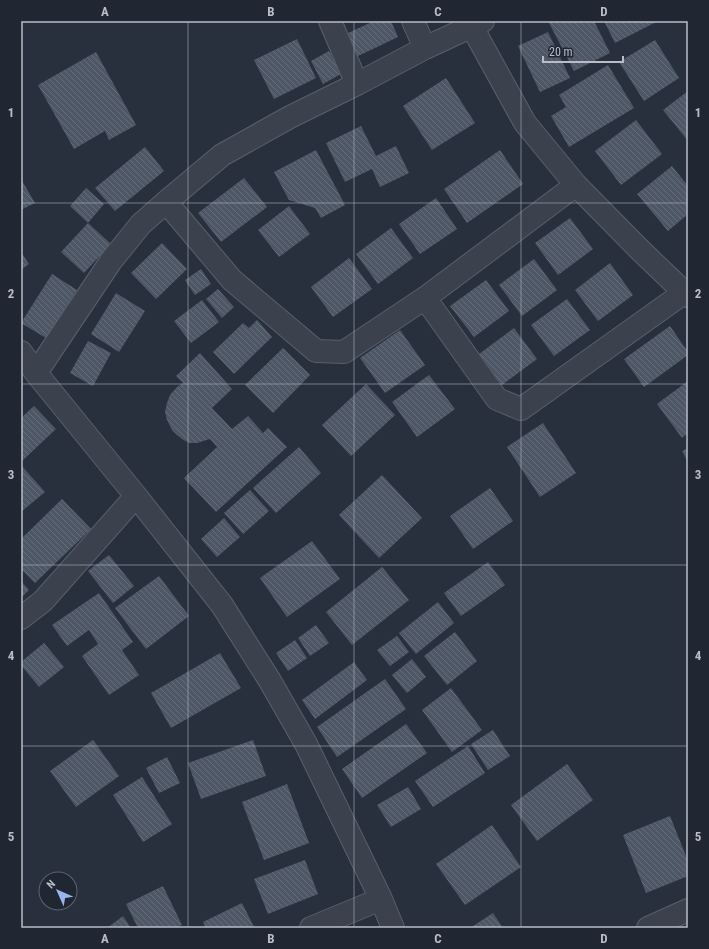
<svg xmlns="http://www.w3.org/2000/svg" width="709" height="949" viewBox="0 0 709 949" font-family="'Roboto Condensed',sans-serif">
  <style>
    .building { fill: url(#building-back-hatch) }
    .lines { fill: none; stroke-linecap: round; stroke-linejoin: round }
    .minor-casing { stroke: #59606b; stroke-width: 24 }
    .minor { stroke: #3c424d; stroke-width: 22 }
    .grid { fill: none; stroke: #b8bdc8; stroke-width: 1; stroke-opacity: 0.55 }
    .neatline { fill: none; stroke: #b8bdc8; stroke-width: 1.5 }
    .grid-label { font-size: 13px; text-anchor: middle; font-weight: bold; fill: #b8bdc8 }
  </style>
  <defs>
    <pattern id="building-back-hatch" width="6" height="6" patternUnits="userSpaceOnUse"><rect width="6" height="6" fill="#4e5765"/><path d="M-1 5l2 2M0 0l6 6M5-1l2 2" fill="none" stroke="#656d7a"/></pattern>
  </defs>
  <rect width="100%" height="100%" fill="#28303d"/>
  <path class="building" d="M 374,21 L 391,21 L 398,37 L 356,57 L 346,34 Z
    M 548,21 L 594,21 L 610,53 L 574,71 Z
    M 604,21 L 658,21 L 615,43 Z
    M 548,32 L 570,78 L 540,92 L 518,46 Z
    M 297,39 L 316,78 L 274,99 L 254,60 Z
    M 655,40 L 679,78 L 644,101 L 619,62 Z
    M 329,51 L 341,74 L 323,84 L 311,61 Z
    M 96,52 L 136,125 L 109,140 L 105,131 L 74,149 L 38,85 Z
    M 608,65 L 634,108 L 569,147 L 551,116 L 566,107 L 559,95 Z
    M 446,78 L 475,123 L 432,150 L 403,106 Z
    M 688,91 L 688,141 L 663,110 Z
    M 636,120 L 662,154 L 621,185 L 595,151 Z
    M 361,126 L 376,156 L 396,146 L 409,173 L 380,187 L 372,169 L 345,182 L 326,143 Z
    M 145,147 L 164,171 L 115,211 L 95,188 Z
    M 316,150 L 345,205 L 321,218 L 315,208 L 289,200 L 274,172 Z
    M 500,150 L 523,184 L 467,223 L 444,189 Z
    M 672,166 L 688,186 L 688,214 L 668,231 L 637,194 Z
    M 244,178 L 267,207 L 221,242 L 198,213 Z
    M 21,179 L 35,203 L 21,210 Z
    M 86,188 L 104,204 L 88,223 L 70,206 Z
    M 436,198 L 457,229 L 420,254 L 399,224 Z
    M 289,206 L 310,234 L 279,257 L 258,230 Z
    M 570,218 L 593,249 L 558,275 L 535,243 Z
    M 88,223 L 111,244 L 84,273 L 61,252 Z
    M 391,228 L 413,258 L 378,284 L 356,254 Z
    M 162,243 L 187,269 L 156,299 L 131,273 Z
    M 21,252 L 29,264 L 21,270 Z
    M 349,258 L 372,289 L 333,317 L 311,287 Z
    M 534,259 L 557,290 L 522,316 L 499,285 Z
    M 610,263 L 633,295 L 598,321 L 575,290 Z
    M 201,269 L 211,284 L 195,295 L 185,280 Z
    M 52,274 L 77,290 L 46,338 L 21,323 Z
    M 486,280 L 509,311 L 474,337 L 450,306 Z
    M 218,289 L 234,307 L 222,318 L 206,299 Z
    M 116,293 L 145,311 L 119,352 L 91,334 Z
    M 567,299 L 590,330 L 554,356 L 531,325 Z
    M 202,300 L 219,322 L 191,343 L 174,321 Z
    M 257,320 L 272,337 L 234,374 L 213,352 L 243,323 L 249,328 Z
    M 670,326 L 688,352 L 688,355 L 644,387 L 624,359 Z
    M 514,328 L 537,359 L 502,385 L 479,354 Z
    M 400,330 L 425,365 L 385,393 L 360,358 Z
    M 88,341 L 111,353 L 93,386 L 70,373 Z
    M 283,348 L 310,375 L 273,413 L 245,385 Z
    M 200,353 L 232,389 L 212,408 L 232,429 L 248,416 L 263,433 L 268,428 L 287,447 L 216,512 L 184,478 L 217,447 L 210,439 L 197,443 L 189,443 L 182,439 L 177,435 L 172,430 L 167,420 L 165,412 L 167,403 L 170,395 L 177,387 L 183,383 L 176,376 Z
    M 429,375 L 455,409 L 417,437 L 392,402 Z
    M 688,381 L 688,433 L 682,438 L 657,404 Z
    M 366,384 L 395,415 L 351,456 L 322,425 Z
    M 34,406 L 56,429 L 22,461 L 21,459 L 21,418 Z
    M 543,423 L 576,473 L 540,497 L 507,447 Z
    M 299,447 L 321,473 L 276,513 L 253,488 Z
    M 688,448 L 688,462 L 682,451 Z
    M 21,465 L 45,492 L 21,512 Z
    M 382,475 L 422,518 L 379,558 L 339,515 Z
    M 490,488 L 513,521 L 473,549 L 450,516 Z
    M 250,490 L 269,511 L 243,534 L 224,513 Z
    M 62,499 L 91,529 L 35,583 L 21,569 L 21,539 Z
    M 224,518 L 240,537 L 217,557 L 201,539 Z
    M 312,541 L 340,579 L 287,617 L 260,578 Z
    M 109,555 L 134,586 L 113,603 L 88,571 Z
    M 488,562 L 505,585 L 461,616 L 444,593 Z
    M 382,567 L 409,600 L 352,645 L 326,612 Z
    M 159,576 L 189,616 L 146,649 L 115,608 Z
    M 21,581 L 29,590 L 21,598 Z
    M 99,593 L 133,642 L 122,650 L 139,675 L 109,695 L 82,656 L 98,644 L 89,630 L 67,646 L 52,625 Z
    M 438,602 L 454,623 L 416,654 L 399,633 Z
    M 316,625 L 329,643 L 310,656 L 298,638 Z
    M 455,632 L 477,661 L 447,685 L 424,656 Z
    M 397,636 L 409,652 L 390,666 L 377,650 Z
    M 295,640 L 307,658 L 288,671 L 276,653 Z
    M 44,643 L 64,667 L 39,687 L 21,665 L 21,662 Z
    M 220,653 L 241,688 L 171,728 L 151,693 Z
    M 412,659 L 426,677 L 407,693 L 392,675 Z
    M 354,662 L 367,680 L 315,719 L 302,700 Z
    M 385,679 L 406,709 L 337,757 L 317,727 Z
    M 451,688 L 482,730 L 452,752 L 422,710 Z
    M 406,724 L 427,753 L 362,798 L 342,769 Z
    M 493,730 L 510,756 L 488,770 L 471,744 Z
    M 93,740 L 119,776 L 76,807 L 50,771 Z
    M 253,740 L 266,776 L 201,799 L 188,763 Z
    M 468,746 L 485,773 L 433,807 L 415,781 Z
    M 167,757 L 180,783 L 159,793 L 146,768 Z
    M 567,764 L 593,800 L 537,841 L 511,805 Z
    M 142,777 L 172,824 L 143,842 L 113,795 Z
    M 287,784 L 309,843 L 264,860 L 242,802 Z
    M 408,787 L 421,809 L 391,827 L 377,805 Z
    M 670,816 L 688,861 L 688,876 L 646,893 L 623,835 Z
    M 492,825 L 521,867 L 465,905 L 436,864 Z
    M 305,860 L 318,894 L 268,914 L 254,879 Z
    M 163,886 L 182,925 L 175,928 L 138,928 L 126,904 Z
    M 242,903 L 254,927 L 252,928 L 206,928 L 203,922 Z
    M 493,913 L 503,928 L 470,928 Z
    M 123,916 L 131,928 L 107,928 Z"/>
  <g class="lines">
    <g class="minor-casing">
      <path id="minor" d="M 330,21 L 357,84
        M 413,21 L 425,48
        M 472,27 L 525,123 L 576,185 L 639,249 L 688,296
        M 166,202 L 232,280 L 316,351 L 344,352 L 425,298 L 576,185
        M 425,298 L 497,399 L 521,409 L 685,292
        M 21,352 L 36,373 L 136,496 L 222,605 L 270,681 L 306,744 L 381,899 L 393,928
        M 36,373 L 111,261 L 141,224 L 166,202 L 222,155 L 290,117 L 357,84 L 425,48 L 483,21
        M 21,618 L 43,601 L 136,496
        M 311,928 L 381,899
        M 648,928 L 688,910"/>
    </g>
    <use href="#minor" class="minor"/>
  </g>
  <path class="grid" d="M 188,21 L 188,928M 354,21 L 354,928M 521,21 L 521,928M 21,203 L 688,203M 21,384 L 688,384M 21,565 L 688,565M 21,746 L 688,746"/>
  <rect width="709" height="949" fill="none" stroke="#202732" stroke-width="44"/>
  <g transform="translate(58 891) rotate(315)"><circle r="19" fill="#202732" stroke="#5d636e"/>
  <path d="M0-3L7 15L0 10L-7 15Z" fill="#98b6ed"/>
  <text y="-6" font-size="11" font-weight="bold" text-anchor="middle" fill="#b8bdc8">N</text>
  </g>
  <path d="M543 56v6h80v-6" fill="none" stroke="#b8bdc8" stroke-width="2"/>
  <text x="549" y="56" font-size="12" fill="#b8bdc8" stroke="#202732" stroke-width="3" paint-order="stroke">20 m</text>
  <rect x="22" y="22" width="665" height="905" class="neatline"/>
  <g class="grid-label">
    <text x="105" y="16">A</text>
    <text x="271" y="16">B</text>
    <text x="438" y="16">C</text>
    <text x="604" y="16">D</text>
    <text x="11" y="117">1</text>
    <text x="698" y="117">1</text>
    <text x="11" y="298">2</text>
    <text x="698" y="298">2</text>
    <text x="11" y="479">3</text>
    <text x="698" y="479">3</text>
    <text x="11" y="660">4</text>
    <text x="698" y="660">4</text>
    <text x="11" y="841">5</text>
    <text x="698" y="841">5</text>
    <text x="105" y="943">A</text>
    <text x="271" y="943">B</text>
    <text x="438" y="943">C</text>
    <text x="604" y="943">D</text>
  </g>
</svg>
